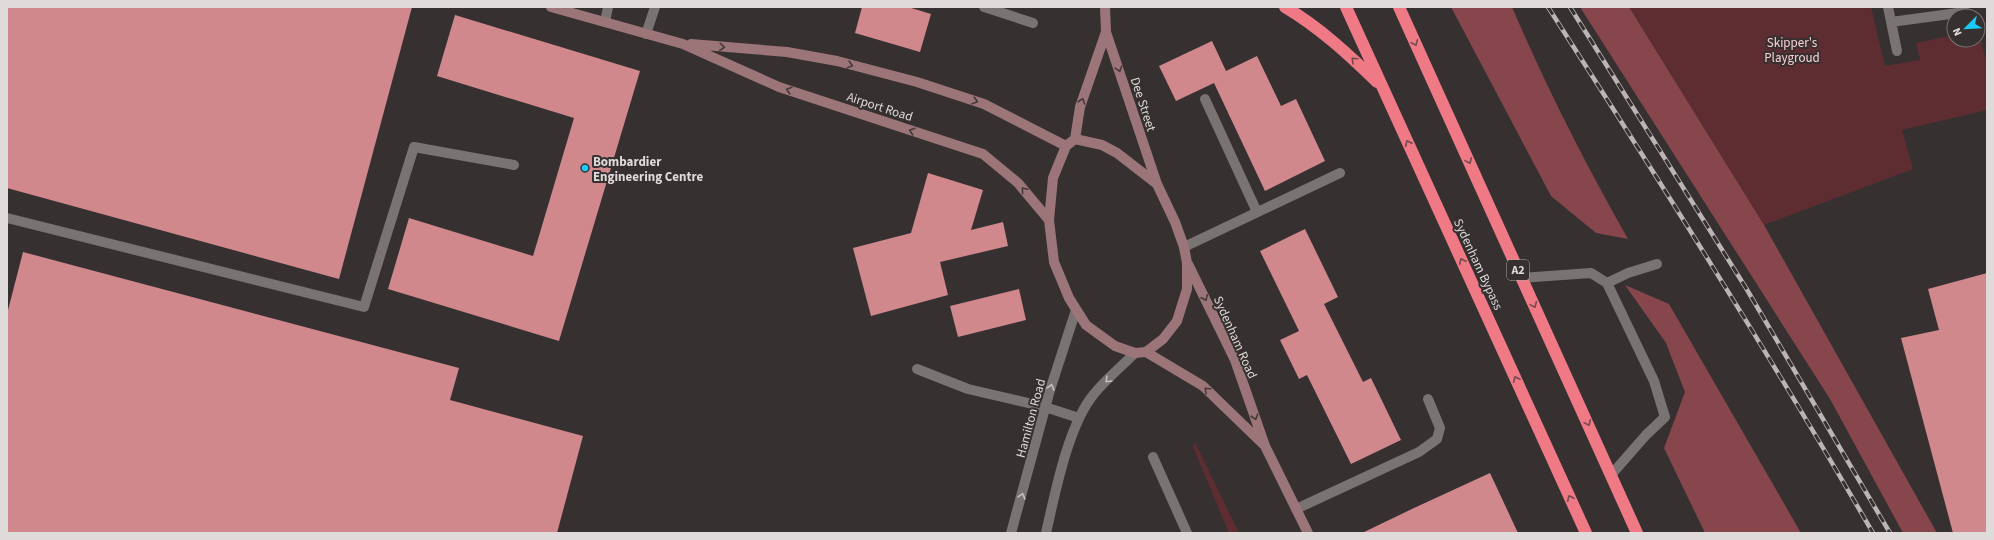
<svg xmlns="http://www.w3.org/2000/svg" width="1994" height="540" viewBox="0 0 1994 540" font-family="'Source Sans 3',sans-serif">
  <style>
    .green { fill: #5d2d32 }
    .forest { fill: #86464c }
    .building { fill: #d0888d }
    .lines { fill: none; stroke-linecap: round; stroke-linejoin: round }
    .lane { stroke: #797373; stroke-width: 10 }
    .street { stroke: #797373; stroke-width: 10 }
    .secondary { stroke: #9c7578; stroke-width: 10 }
    .highway { stroke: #ef7985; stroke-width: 12 }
    .rail-casing { stroke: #bbb6b6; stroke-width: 4.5 }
    .rail { stroke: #363030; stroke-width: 3; stroke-dasharray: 9; stroke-linecap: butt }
    .oneway { stroke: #774a4e }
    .oneway2 { stroke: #453a3b }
    .oneway3 { stroke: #c6c1c1 }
    .poi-dot { fill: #1bcafc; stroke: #363030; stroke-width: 1.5 }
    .labels { text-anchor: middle; stroke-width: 4; stroke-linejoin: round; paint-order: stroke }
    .shield { fill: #363030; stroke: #aca8a8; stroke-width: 1 }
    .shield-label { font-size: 12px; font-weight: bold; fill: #dfdbdb }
    .park-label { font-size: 13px; fill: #fcd2d4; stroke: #363030 }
    .street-label { font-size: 13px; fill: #dfdbdb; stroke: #363030 }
    .poi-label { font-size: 13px; font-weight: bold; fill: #dfdbdb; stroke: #363030; text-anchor: start }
  </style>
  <rect width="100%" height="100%" fill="#363030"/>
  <path class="green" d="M 1629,7 L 1871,7 L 1885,66 L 1920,60 L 1916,43 L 1954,35 L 1954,40 L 1978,40 L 1978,32 L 1987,63 L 1987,110 L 1902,130 L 1913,169 L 1764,225 Z
    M 1195,442 L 1239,533 L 1229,533 L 1193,447 Z"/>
  <path class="forest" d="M 1451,7 L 1512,7 C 1546,87 1585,163 1628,239 L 1596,233 L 1551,196 Z
    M 1580,7 L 1629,7 L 1764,225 L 1937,533 L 1903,533 L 1830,399 Z
    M 1625,285 L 1669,304 L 1801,533 L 1705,533 L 1664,448 L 1685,392 L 1666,343 Z"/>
  <path class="building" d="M 7,7 L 412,7 L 339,279 L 7,188 Z
    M 862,7 L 908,7 L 931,14 L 920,52 L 855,33 Z
    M 455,15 L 640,71 L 559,341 L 388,289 L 409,218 L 533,256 L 574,118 L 437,76 Z
    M 1212,41 L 1226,71 L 1257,56 L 1281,106 L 1296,99 L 1325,161 L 1265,191 L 1214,83 L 1176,101 L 1159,66 Z
    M 928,173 L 983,190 L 971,230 L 1003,222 L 1008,246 L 940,262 L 948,295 L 871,316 L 853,248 L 911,233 Z
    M 1305,229 L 1338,297 L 1324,304 L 1363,382 L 1371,378 L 1401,440 L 1351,464 L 1307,375 L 1299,379 L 1280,340 L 1299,331 L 1260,251 Z
    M 23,252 L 459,368 L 450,400 L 583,436 L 557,533 L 7,533 L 7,314 Z
    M 1987,273 L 1987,533 L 1953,533 L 1901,338 L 1939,330 L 1928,289 Z
    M 1019,289 L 1026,320 L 958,337 L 950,306 Z
    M 1490,473 L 1518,533 L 1362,533 L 1414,508 Z"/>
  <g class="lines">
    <path class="lane" d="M 984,7 L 1033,23
      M 605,22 L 608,7
      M 646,34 L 655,7
      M 1205,99 L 1257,212
      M 7,218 L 364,307 L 414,147 L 514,165
      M 1184,247 L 1340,173
      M 1522,278 L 1591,273 L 1607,283 L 1654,381 L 1665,417 L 1646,435 L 1611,475
      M 1607,283 L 1628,273 L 1657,264
      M 917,369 L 968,389 L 1045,407 L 1079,418
      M 1153,457 L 1187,533
      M 1296,509 L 1419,452 L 1437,439 L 1440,428 L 1428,399
      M 1011,533 L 1050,390 L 1076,310
      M 1046,533 C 1055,494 1068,425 1094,394 C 1106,379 1122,366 1135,353"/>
    <path class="street" d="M 1888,7 L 1897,51
      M 1891,22 L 1965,12"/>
    <path class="secondary" d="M 551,7 L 683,44 L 779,87 L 983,154 L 1018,183 L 1049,220
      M 1105,7 L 1106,32 L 1157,184
      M 691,44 L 787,52 L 837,61 L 917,82 L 984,104 L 1066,146
      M 1075,139 L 1102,145 L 1117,153 L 1157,184 L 1175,222 L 1184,247 L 1187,263 L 1187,289 L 1177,321 L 1163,339 L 1146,352 L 1135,353 L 1115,346 L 1086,325 L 1069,298 L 1054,262 L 1049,220 L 1053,178 L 1066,146 Z
      M 1075,139 L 1080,107 L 1106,32
      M 1188,264 L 1235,360 L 1265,446 L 1308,533
      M 1146,352 L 1203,386 L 1263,444"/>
    <path class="highway" d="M 1285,7 C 1319,27 1348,54 1377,82
      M 1346,7 L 1586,533
      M 1399,7 L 1637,533"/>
    <g class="rail-casing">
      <path id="rail" d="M 1548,7 C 1659,180 1770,355 1873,533
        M 1570,7 L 1746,288 L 1890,533"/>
    </g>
    <use href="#rail" class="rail"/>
  </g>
  <defs><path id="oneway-chevron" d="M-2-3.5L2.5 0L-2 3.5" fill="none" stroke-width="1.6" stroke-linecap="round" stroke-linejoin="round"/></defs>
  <g class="oneway">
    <use href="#oneway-chevron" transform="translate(1415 43) rotate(66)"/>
    <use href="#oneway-chevron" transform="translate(1354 60) rotate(-137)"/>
    <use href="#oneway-chevron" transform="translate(1408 143) rotate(-115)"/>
    <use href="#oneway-chevron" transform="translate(1469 161) rotate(66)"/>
    <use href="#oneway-chevron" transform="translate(1462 261) rotate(-115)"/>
    <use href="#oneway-chevron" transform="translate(1534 305) rotate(66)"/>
    <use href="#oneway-chevron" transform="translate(1516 379) rotate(-115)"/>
    <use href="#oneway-chevron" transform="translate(1588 423) rotate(66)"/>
    <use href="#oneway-chevron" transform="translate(1570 498) rotate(-115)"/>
  </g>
  <g class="oneway2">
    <use href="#oneway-chevron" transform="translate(722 47) rotate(5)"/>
    <use href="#oneway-chevron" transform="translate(850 65) rotate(15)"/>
    <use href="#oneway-chevron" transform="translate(1119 69) rotate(72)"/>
    <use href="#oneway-chevron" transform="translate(789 90) rotate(-162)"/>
    <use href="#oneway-chevron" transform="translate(975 101) rotate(18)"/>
    <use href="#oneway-chevron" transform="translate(1082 101) rotate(-71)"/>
    <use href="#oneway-chevron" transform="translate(912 131) rotate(-162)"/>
    <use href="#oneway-chevron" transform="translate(1024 190) rotate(-130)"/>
    <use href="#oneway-chevron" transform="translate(1205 298) rotate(64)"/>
    <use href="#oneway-chevron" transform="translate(1207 390) rotate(-137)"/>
    <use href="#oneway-chevron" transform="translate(1255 417) rotate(71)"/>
  </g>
  <g class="oneway3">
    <use href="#oneway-chevron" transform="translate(1108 380) rotate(135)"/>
    <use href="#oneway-chevron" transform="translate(1051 387) rotate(-74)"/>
    <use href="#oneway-chevron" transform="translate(1022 496) rotate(-74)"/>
  </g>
  <circle class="poi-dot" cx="585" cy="168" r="4"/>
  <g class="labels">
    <rect class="shield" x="1507" y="260" width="22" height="20" rx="3"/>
    <g class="shield-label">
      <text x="1518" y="274">A2</text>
    </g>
    <g class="park-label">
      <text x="1792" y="47">Skipper's<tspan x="1792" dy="15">Playgroud</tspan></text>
    </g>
    <g class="street-label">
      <text transform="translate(1144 104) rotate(72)" y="5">Dee Street</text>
      <text transform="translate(880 106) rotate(18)" y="5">Airport Road</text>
      <text transform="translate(1479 264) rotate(65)" y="5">Sydenham Bypass</text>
      <text transform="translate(1236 337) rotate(66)" y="5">Sydenham Road</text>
      <text transform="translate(1030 418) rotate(-75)" y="5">Hamilton Road</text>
    </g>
    <g class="poi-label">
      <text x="593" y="166">Bombardier<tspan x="593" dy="15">Engineering Centre</tspan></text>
    </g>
  </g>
  <rect width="1994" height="540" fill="none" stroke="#dfdbdb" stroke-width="16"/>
  <g transform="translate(1966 28) rotate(246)"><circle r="19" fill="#363030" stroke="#7a7474"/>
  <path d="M0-3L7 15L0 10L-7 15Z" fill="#1bcafc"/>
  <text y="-6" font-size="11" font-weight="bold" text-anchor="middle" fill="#dfdbdb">N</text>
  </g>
</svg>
